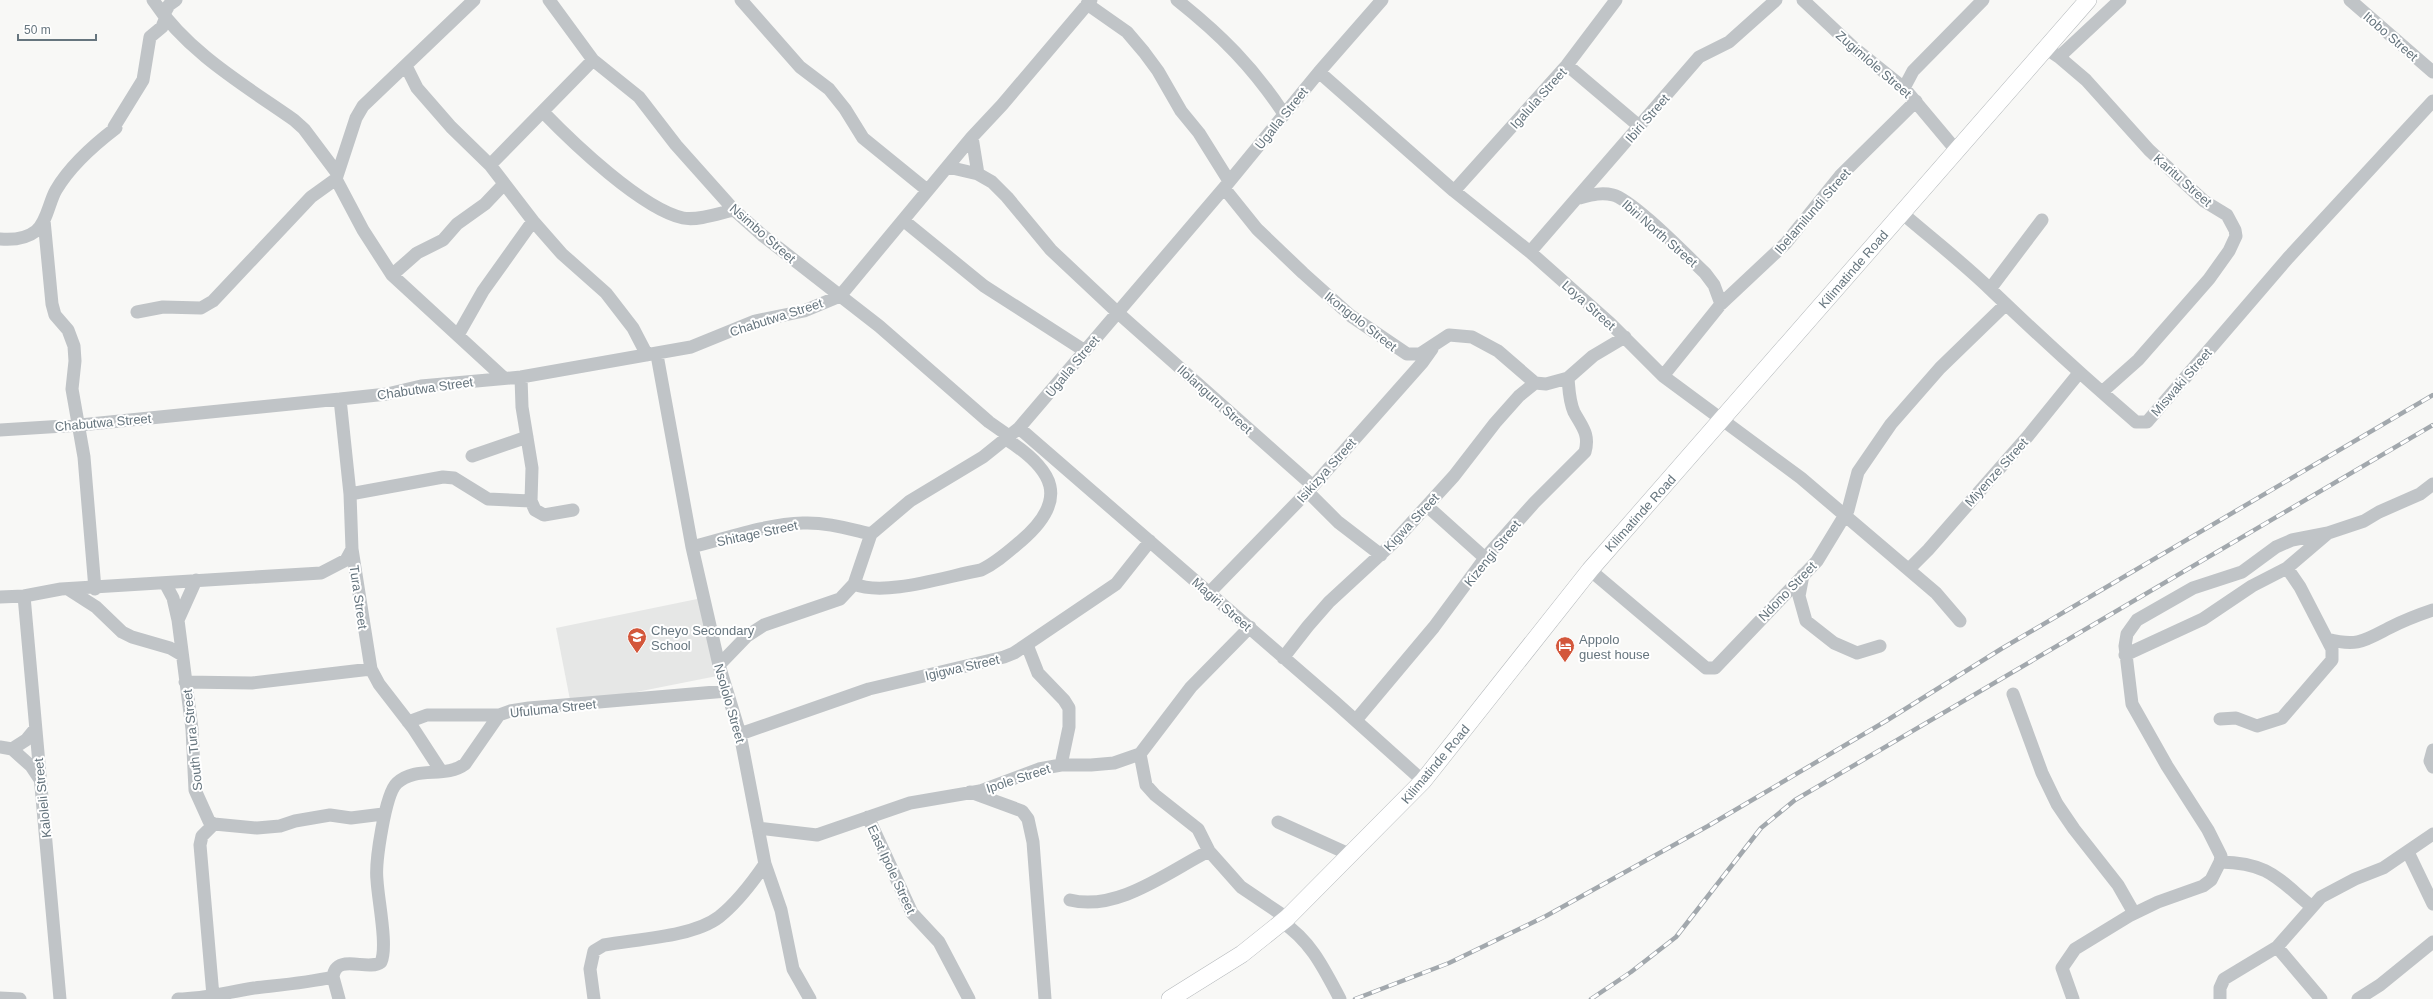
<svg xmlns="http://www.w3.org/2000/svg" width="2433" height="999" viewBox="0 0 2433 999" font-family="Arial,sans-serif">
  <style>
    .built { fill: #e6e7e6 }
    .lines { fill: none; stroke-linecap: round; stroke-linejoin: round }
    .major-casing { stroke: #b4b8bb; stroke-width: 18 }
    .minor { stroke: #c0c4c7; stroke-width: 13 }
    .major { stroke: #fff; stroke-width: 17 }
    .rail-casing { stroke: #a2a8ad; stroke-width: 4.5 }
    .rail { stroke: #fff; stroke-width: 3; stroke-dasharray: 9; stroke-linecap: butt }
    .labels { text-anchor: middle; stroke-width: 4; stroke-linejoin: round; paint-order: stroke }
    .street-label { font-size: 13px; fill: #66757e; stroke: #fff }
    .poi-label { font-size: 13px; fill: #66757e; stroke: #fff; text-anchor: start }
  </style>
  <rect width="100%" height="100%" fill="#f8f8f6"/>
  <path class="built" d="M 702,598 L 717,676 L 571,705 L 556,628 Z"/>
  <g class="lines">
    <g class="major-casing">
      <path id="major" d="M 1170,999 L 1242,954 L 1287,918 L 1423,781 L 1590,570 L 2088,0"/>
    </g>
    <path class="minor" d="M 153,0 C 187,52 244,85 294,120 L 304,129 L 337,173
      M 474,0 L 363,106 L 356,118 L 336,179 L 363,230 L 392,275 L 504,378
      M 549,0 L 593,60 L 639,97 L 676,145 L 734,210 L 762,235 L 879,326 L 989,422 L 1009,436
      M 741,0 L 800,67 L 829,89 L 845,109 L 863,138 L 927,190
      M 1177,0 C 1221,35 1253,67 1284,114
      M 1803,0 L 1853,47 L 1904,88 L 1956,150
      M 2350,0 L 2433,72
      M 1087,4 L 1127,32 L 1144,52 L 1158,71 L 1181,111 L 1199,133 L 1229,181
      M 164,14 L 169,5 L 176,0
      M 2047,49 L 2059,57 L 2086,80 L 2149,150 L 2204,201 L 2227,215 L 2235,230 L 2236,236 L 2229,251 L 2209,279 L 2138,360 L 2102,392
      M 2059,57 L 2120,0
      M 1567,65 L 1639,126
      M 406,66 L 417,88 L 451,127 L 490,165 L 533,221 L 562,254 L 606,293 L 633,328 L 647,355
      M 1319,72 L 1454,191 L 1530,252 L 1610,323 L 1663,376 L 1801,478 L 1936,593 L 1960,621
      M 1904,88 L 1913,71 L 1983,0
      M 543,112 C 573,143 642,209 683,218 C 698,221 720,213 734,210
      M 114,127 L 143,80 L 150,37 L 162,27 L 166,17
      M 972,137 L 978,174
      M 490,165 L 593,60
      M 948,167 L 978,174 L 992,182 L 1007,197 L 1051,250 L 1117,312 L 1313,486
      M 1224,188 L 1257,229 L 1303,273 L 1351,316 L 1407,354 L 1420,354 L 1449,335 L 1472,337 L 1498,351 L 1535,383 L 1546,384 L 1568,378 L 1593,356 L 1625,337
      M 1454,191 L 1567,65 L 1616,0
      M 1579,198 C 1591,195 1601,192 1613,195 C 1633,200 1687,256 1705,273 L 1714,285 L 1721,304
      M 1902,213 C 1931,238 1962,262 1990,289 C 2037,334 2086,379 2136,422 L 2147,422 L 2288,258 L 2433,101
      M 44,220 L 52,304 L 55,315 L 68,330 L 74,346 L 75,361 L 72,389 L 84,457 L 95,589
      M 903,220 L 984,286 L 1085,351
      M 0,239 C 12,240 26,239 36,231 C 47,222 49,202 56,190 C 70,166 95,144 116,128
      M 1530,252 L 1699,57 L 1729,42 L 1776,0
      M 392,275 L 417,253 L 443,240 L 457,224 L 485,204 L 504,184
      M 1990,289 L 2042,220
      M 137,312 L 163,307 L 201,308 L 213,301 L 311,197 L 336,179
      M 458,335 L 483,291 L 533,221
      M 657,355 L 692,547 L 719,665 L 740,734 L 765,864 L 781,910 L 793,969 L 810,999
      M 1663,376 L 1721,304 L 1786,243 L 1840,176 L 1916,101
      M 521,377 L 522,407 L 532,468 L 531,501 L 535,510 L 544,515 L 573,510
      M 340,399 L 350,494 L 352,549 L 371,669 L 379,684 L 413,728 L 441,771
      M 1019,428 L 1335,702 L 1423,781
      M 0,430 L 80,425 L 340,399 L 387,394 L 421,386 L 521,377 L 691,347 L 755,321 L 804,311 L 840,296 L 972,137 L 1002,105 L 1091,0
      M 472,456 L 527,437
      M 1307,491 L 1338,522 L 1381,555
      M 350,494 L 443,477 L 454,478 L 488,499 L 531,501
      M 1427,506 L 1485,558
      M 692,547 C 728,538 766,524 803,523 C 826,522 849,529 871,534
      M 1909,569 L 1928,550 L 2028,436 L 2079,373
      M 1590,570 L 1706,668 L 1715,668 L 1817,561 L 1848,510 L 1858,472 L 1891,424 L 1940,368 L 2005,305
      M 1803,575 L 1799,596 L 1806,621 L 1834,643 L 1857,653 L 1880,646
      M 196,580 L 178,620 L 192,729 L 195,790 L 209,821 L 214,824 L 257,828 L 280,826 L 295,821 L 330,815 L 351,818 L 383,814
      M 165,583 L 173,598 L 178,620
      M 854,584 C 885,597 947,576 981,570 C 996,563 1008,552 1021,541 C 1070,499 1054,470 1006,439
      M 68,589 L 96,607 L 122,632 L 132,637 L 170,648 L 182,655
      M 1209,593 L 1313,486 L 1422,363 L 1432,349
      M 24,596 L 60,999
      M 0,597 L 24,596 L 61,589 L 321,573 L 346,560 L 352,549
      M 2327,639 C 2357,647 2364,641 2389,628 C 2403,621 2418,615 2433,610
      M 1027,645 L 1038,673 L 1064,700 L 1069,708 L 1069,727 L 1061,765
      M 2125,655 L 2203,619 L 2252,586 L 2287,568 L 2328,533 L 2364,521 L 2379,512 L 2420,494 L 2433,484
      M 1283,658 L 1308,626 L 1329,602 L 1393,543 L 1454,476 L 1495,423 L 1519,396 L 1535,383
      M 719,665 L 747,636 L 764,625 L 840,599 L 854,584 L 871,534 L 910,501 L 983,457 L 1019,428 L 1224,188 L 1319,72 L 1382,0
      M 185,682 L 252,683 L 371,669
      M 2013,694 L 2042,773 L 2057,804 L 2074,829 L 2118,885 L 2134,913
      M 2220,719 L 2236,718 L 2257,726 L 2282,718 L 2332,660 L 2332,649 L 2300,587 L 2287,568
      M 1356,720 L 1434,627 L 1485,558 L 1534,503 L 1585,452 C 1590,434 1582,427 1574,412 C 1569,401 1569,389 1568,378
      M 408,722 L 427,715 L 499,715
      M 740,734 L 869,689 L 1004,657 L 1014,653 L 1116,584 L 1150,541
      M 0,747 L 12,749 L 26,740 L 35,729
      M 12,749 L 31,766 L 39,778
      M 2433,750 L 2430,761 L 2433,767
      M 1140,754 L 1146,785 L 1155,795 L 1198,829 L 1209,851 L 1241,887 L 1287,918
      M 970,792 L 1022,811 L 1028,819 L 1033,842 L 1045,999
      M 868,817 L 912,913 L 939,942 L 969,999
      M 1278,822 L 1351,855
      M 758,828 L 817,835 L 910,803 L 980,791 L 1039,769 L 1061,765 L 1091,765 L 1114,763 L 1140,754 L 1191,687 L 1250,627
      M 2408,852 L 2433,904
      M 2220,862 C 2269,863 2277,878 2312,907
      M 1070,900 C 1118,912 1169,871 1209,851
      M 1282,922 C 1311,941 1324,969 1340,999
      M 2277,947 L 2321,999
      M 333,977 L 339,999
      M 213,996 L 200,845 L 202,836 L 214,824
      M 0,998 L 20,999
      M 178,999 C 204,999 228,992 254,988 C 280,985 306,983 333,977 C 336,952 368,972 381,962 C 388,946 378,900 377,880 C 375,863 385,794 397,783 C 417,765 445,779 465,764 L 499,715 L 510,711 L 529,708 L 727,691
      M 594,999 L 590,969 L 594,951 L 604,945 C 637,939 693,937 719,917 C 738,902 752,883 765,864
      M 2073,999 L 2062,968 L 2075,949 L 2129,916 L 2158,902 L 2203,886 L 2211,880 L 2220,862 L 2221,856 L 2208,830 L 2167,766 L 2132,704 L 2125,646 L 2127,634 L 2137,620 L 2193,588 L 2242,572 L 2276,547 L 2292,540 L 2328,533
      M 2220,999 L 2220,988 L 2224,979 L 2277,947 L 2321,897 L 2355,879 L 2383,868 L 2433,834
      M 2358,999 L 2380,985 L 2433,942"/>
    <use href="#major" class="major"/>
    <g class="rail-casing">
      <path id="rail" d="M 1355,999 L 1449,963 L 1546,916 L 1708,826 L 1886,721 L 2001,649 L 2433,395
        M 1591,999 L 1631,972 L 1676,937 L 1761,828 L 1795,800 L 2433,425"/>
    </g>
    <use href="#rail" class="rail"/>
  </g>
  <defs>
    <g id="school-pin" transform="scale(1)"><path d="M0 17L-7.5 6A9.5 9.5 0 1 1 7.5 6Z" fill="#d3573b" stroke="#fff"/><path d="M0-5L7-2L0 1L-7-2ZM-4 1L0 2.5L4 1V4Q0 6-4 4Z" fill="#fff"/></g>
    <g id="hotel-pin" transform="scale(1)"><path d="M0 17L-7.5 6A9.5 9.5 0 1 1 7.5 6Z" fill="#d3573b" stroke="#fff"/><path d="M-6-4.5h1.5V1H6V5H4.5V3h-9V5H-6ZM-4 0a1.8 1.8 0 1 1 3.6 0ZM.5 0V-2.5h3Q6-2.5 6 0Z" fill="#fff"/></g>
  </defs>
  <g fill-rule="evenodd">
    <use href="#school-pin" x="637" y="637"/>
    <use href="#hotel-pin" x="1565" y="646"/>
  </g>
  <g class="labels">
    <g class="street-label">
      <text transform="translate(2391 36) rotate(41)" y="5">Itobo Street</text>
      <text transform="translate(1874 64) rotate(41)" y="5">Zugimlole Street</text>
      <text transform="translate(1538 98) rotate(-48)" y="5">Igalula Street</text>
      <text transform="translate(1281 118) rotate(-51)" y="5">Ugalla Street</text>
      <text transform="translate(1647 118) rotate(-49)" y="5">Ibiri Street</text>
      <text transform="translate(2183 180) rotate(41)" y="5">Karitu Street</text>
      <text transform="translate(1812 211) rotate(-49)" y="5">Ibelamilundi Street</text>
      <text transform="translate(763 233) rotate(41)" y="5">Nsimbo Street</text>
      <text transform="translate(1660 233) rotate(41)" y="5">Ibiri North Street</text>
      <text transform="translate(1853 269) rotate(-49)" y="5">Kilimatinde Road</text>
      <text transform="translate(1589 305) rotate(42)" y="5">Loya Street</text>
      <text transform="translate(776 317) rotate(-18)" y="5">Chabutwa Street</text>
      <text transform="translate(1361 321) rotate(38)" y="5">Ikongolo Street</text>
      <text transform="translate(1072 366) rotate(-50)" y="5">Ugalla Street</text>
      <text transform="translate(2181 382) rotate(-49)" y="5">Miswaki Street</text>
      <text transform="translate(425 388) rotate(-8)" y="5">Chabutwa Street</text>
      <text transform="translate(1215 399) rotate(42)" y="5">Ilolanguru Street</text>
      <text transform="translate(103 422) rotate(-5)" y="5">Chabutwa Street</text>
      <text transform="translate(1326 470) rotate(-48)" y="5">Isikizya Street</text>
      <text transform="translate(1996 472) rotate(-48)" y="5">Miyenze Street</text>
      <text transform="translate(1640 513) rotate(-48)" y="5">Kilimatinde Road</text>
      <text transform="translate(1411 522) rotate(-47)" y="5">Kigwa Street</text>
      <text transform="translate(757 533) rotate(-12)" y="5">Shitage Street</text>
      <text transform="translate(1492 553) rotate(-51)" y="5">Kizengi Street</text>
      <text transform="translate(1787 591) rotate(-46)" y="5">Ndono Street</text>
      <text transform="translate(359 597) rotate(82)" y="5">Tura Street</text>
      <text transform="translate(1222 604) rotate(41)" y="5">Magiri Street</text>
      <text transform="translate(962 667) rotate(-13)" y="5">Igigwa Street</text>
      <text transform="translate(730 703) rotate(74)" y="5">Nsololo Street</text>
      <text transform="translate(553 708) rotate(-6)" y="5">Ufuluma Street</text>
      <text transform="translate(192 740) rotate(-96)" y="5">South Tura Street</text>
      <text transform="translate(1435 764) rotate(-50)" y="5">Kilimatinde Road</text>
      <text transform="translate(1018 778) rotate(-18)" y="5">Ipole Street</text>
      <text transform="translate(42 798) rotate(-96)" y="5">Kaloleli Street</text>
      <text transform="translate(892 869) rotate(65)" y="5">East Ipole Street</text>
    </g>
    <g class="poi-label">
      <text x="651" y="635">Cheyo Secondary<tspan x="651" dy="15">School</tspan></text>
      <text x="1579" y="644">Appolo<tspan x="1579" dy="15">guest house</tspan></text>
    </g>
  </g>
  <path d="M18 34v6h78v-6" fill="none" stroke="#66757e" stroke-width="2"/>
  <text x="24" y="34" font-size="12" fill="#66757e" stroke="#ffffff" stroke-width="3" paint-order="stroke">50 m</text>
</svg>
